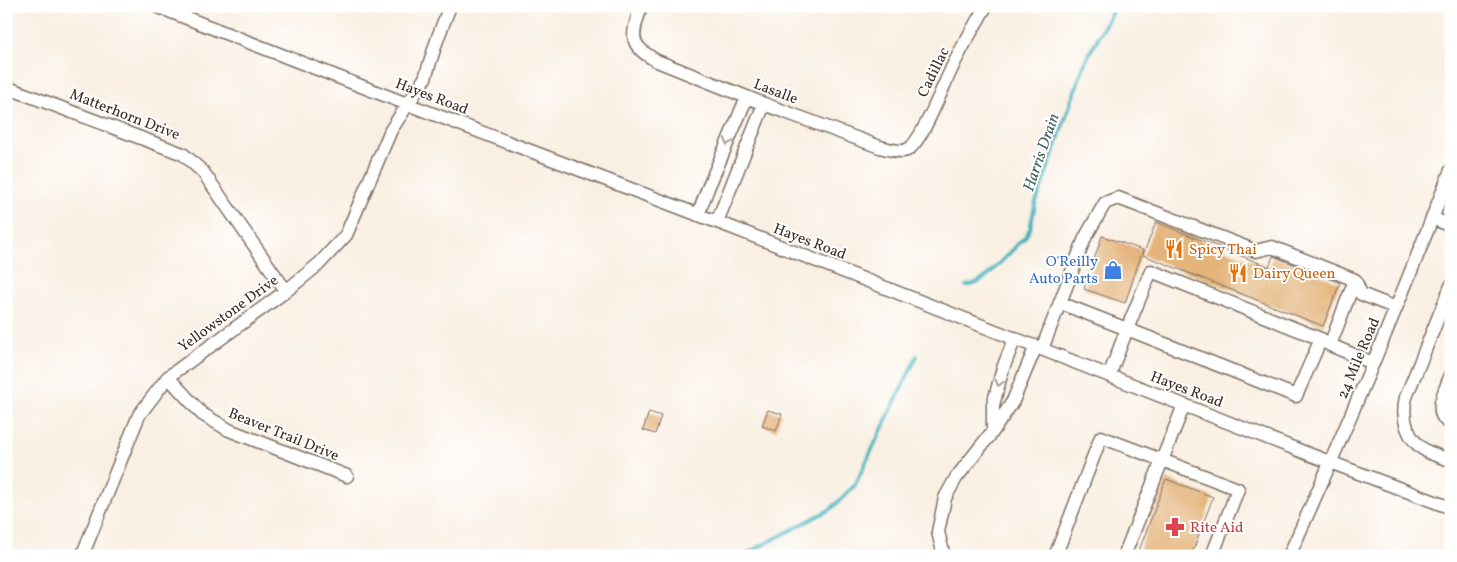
<svg xmlns="http://www.w3.org/2000/svg" width="1457" height="562" viewBox="0 0 1457 562" font-family="Vollkorn,serif">
  <style>
    .lines { fill: none; stroke-linecap: round; stroke-linejoin: round }
    .stream { stroke: #43b3bb; stroke-width: 4 }
    .building { fill: #e4b47a }
    .minor-casing { stroke: #7e6f63; stroke-width: 15 }
    .minor { stroke: #fff; stroke-width: 12 }
    .oneway { stroke: #a79f9a }
    .labels { text-anchor: middle; stroke-width: 4; stroke-linejoin: round; paint-order: stroke }
    .street-label { font-size: 15px; fill: #3b2a1e; stroke: #fff }
    .food-label { font-size: 15px; fill: #c56008; stroke: #fff; text-anchor: start }
    .shop-label { font-size: 15px; fill: #366cbe; stroke: #fff; text-anchor: end }
    .health-label { font-size: 15px; fill: #be3a42; stroke: #fff; text-anchor: start }
    .water-label { font-size: 16px; font-style: italic; fill: #3e615d; stroke: #fff }
  </style>
  <rect width="100%" height="100%" fill="#fff"/>
  <filter id="ink" filterUnits="userSpaceOnUse"><feTurbulence type="fractalNoise" baseFrequency=".02" numOctaves="2"/><feDisplacementMap in="SourceGraphic" scale="10" xChannelSelector="R" yChannelSelector="G"/><feConvolveMatrix kernelMatrix="1 2 1 2 8 2 1 2 1" color-interpolation-filters="sRGB"/></filter>
  <filter id="wash" filterUnits="userSpaceOnUse"><feTurbulence type="fractalNoise" baseFrequency=".0096" numOctaves="4" result="noise"/><feDisplacementMap in="SourceGraphic" scale="20" xChannelSelector="R" yChannelSelector="G"/><feGaussianBlur stdDeviation="1.12" result="paint"/><feColorMatrix in="noise" values="0 0 0 0 0 0 0 0 0 0 0 0 0 0 0 0 0 1.4 0 .05"/><feComposite in="paint" operator="in"/></filter>
  <g filter="url(#wash)">
    <rect width="100%" height="100%" fill="#f9efe2"/>
    <g class="lines">
      <path class="stream" d="M 966,286 L 977,283 L 986,277 L 1025,237 L 1030,229 L 1035,205 L 1085,62 L 1115,6
        M 742,556 L 831,509 L 855,485 L 917,356"/>
    </g>
    <g id="blocks">
      <path class="building" d="M 1156,222 L 1269,267 L 1273,256 L 1340,283 L 1323,326 L 1143,255 Z
        M 1102,236 L 1143,250 L 1125,303 L 1084,289 Z
        M 768,410 L 782,414 L 776,431 L 762,426 Z
        M 649,412 L 661,416 L 655,434 L 643,430 Z
        M 1166,479 L 1213,497 L 1191,556 L 1137,556 Z"/>
    </g>
  </g>
  <g filter="url(#ink)">
    <use href="#blocks" fill-opacity="0" stroke="#7e6f63" stroke-width="1"/>
    <g class="lines">
      <g class="minor-casing">
        <path id="minor" d="M 156,6 L 407,104 L 733,228 L 1306,453 L 1451,508
          M 641,6 C 632,36 627,44 657,61 L 764,104 L 880,147 C 887,149 900,153 907,150 C 921,144 943,86 951,70 C 961,48 974,27 986,6
          M 6,87 L 183,154 L 203,172 L 286,291
          M 698,215 L 708,188 L 747,97
          M 1432,218 L 1451,226
          M 717,222 L 764,104
          M 1451,286 L 1406,397 C 1401,418 1407,441 1428,452 C 1435,455 1443,458 1451,460
          M 1060,303 L 1127,329 L 1151,271 L 1321,339
          M 1330,345 L 1355,280
          M 1042,349 L 1085,238 L 1105,203 L 1118,198 L 1256,251 L 1272,247 L 1355,280 L 1361,294 L 1396,308
          M 1451,375 C 1445,390 1431,414 1451,424
          M 1109,376 L 1127,329 L 1296,396 L 1321,339 L 1330,345 L 1373,363
          M 168,377 L 202,414 L 229,430 L 347,476
          M 993,431 L 993,405 L 1003,368 L 1015,338
          M 82,556 L 139,415 L 168,377 L 286,291 L 319,264 L 346,235 L 391,130 L 425,78 L 438,37 L 450,6
          M 944,556 L 938,532 L 945,498 L 956,478 L 993,431 L 1013,401 L 1036,346
          M 1060,556 L 1056,554 L 1101,437 L 1238,489 L 1212,556
          M 1124,556 L 1184,405
          M 1289,556 C 1346,429 1401,300 1451,170"/>
      </g>
      <use href="#minor" class="minor"/>
    </g>
    <defs><path id="oneway-chevron" d="M-2-3.5L2.5 0L-2 3.5" fill="none" stroke-width="1.6" stroke-linecap="round" stroke-linejoin="round" transform="scale(1.25)"/></defs>
    <g class="oneway">
      <use href="#oneway-chevron" transform="translate(728 142) rotate(113)"/>
      <use href="#oneway-chevron" transform="translate(999 383) rotate(105)"/>
    </g>
  </g>
  <defs>
    <g id="restaurant-bare" transform="scale(1.5)"><path d="M-5-6h1v4h1v-4h1v4h1v-4h1v5L-1.5 .5V6h-2V.5L-5-1ZM5-6V6H3V1.5H1.5Q1.5-4 5-6Z" fill="#e8710a" stroke="#fff" stroke-width="2.5" paint-order="stroke"/></g>
    <g id="shop-bare" transform="scale(1.5)"><path d="M-5-2.5h2.3a2.7 3.5 0 0 1 5.4 0H5L5.5 6h-11ZM-1.5-2.5h3a1.5 2.3 0 0 0-3 0Z" fill="#3f7fe0" stroke="#fff" stroke-width="2.5" paint-order="stroke"/></g>
    <g id="pharmacy-bare" transform="scale(1.5)"><path d="M-2-6h4v4h4v4h-4v4h-4v-4h-4v-4h4Z" fill="#e0444e" stroke="#fff" stroke-width="2.5" paint-order="stroke"/></g>
  </defs>
  <g fill-rule="evenodd">
    <use href="#restaurant-bare" x="1174" y="249"/>
    <use href="#shop-bare" x="1113" y="270"/>
    <use href="#restaurant-bare" x="1238" y="273"/>
    <use href="#pharmacy-bare" x="1175" y="527"/>
  </g>
  <g class="labels">
    <g class="street-label">
      <text transform="translate(933 72) rotate(-64)" y="5">Cadillac</text>
      <text transform="translate(776 91) rotate(21)" y="5">Lasalle</text>
      <text transform="translate(432 96) rotate(21)" y="5">Hayes Road</text>
      <text transform="translate(125 114) rotate(21)" y="5">Matterhorn Drive</text>
      <text transform="translate(810 241) rotate(21)" y="5">Hayes Road</text>
      <text transform="translate(228 313) rotate(-36)" y="5">Yellowstone Drive</text>
      <text transform="translate(1358 358) rotate(-67)" y="5">24 Mile Road</text>
      <text transform="translate(1187 389) rotate(21)" y="5">Hayes Road</text>
      <text transform="translate(284 434) rotate(22)" y="5">Beaver Trail Drive</text>
    </g>
    <g class="food-label">
      <text x="1189" y="254">Spicy Thai</text>
      <text x="1253" y="278">Dairy Queen</text>
    </g>
    <g class="shop-label">
      <text x="1098" y="266">O'Reilly<tspan x="1098" dy="17">Auto Parts</tspan></text>
    </g>
    <g class="health-label">
      <text x="1190" y="532">Rite Aid</text>
    </g>
    <g class="water-label">
      <text transform="translate(1040 152) rotate(-71)" y="6">Harris Drain</text>
    </g>
  </g>
  <rect width="1457" height="562" fill="none" stroke="#fff" stroke-width="25"/>
</svg>
